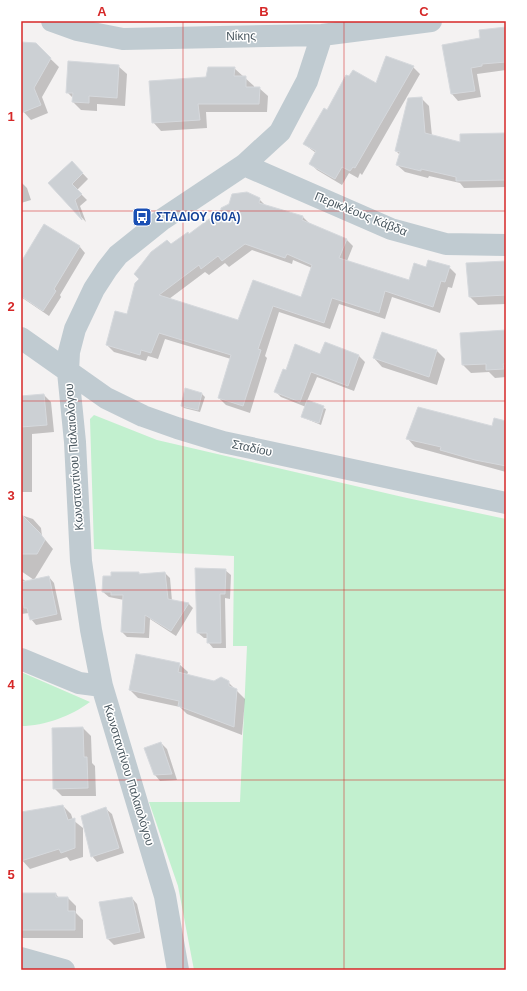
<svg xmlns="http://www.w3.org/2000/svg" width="527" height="991" viewBox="0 0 527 991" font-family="Arial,sans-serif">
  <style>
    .green { fill: #c2f0cf }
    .shadow { fill: #0003; fill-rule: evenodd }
    .building { fill: #ccd0d4; stroke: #d6d9dd; fill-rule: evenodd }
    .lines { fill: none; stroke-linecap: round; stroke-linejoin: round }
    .minor { stroke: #c0cbd1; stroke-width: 22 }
    .grid { fill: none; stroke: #d62828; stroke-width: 1; stroke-opacity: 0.55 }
    .labels { text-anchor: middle; stroke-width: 3; stroke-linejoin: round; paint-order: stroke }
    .street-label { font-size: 12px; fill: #4a5860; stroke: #fff }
    .transit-label { font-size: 12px; font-weight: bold; fill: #164399; stroke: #fff; text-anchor: start }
    .neatline { fill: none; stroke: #d62828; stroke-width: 1.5 }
    .grid-label { font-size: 13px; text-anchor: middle; font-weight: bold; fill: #d62828 }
  </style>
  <rect width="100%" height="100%" fill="#f4f2f2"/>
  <path class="green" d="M 94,415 L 157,440 L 407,498 L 506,519 L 506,970 L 194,970 L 178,886 L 149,802 L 240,802 L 247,646 L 233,646 L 234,556 L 94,549 L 90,419 Z
    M 21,672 L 90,702 C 71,716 45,726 21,726 Z"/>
  <path class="shadow" d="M 506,28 L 506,70 L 477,74 L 481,97 L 458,101 L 452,94 L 444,45 L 481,39 Z
    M 35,44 L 59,67 L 42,97 L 48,113 L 31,120 L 21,109 L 21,50 Z
    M 118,66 L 127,74 L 125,106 L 97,104 L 97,111 L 81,110 L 73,102 L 73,98 L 67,92 Z
    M 413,67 L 420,74 L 362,175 L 360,173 L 358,178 L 349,173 L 342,185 L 317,170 L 310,163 L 316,153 L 304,144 L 328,111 L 377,84 Z
    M 234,68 L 254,86 L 254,88 L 259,88 L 268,96 L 267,112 L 206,112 L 207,128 L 161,131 L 153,122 L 207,78 Z
    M 421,98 L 429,106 L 432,136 L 461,143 L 506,135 L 506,187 L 464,188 L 460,183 L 429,176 L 428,178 L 405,172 L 397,165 L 400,155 L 396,151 Z
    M 72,162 L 88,179 L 77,190 L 87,200 L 80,206 L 86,222 L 49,183 Z
    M 21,182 L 27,188 L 31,200 L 21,203 Z
    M 259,199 L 266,206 L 303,217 L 310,224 L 346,239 L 353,246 L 347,261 L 409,281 L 427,268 L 449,267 L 456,274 L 452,288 L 448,287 L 440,313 L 392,297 L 385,319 L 339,304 L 330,329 L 279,312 L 265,356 L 267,358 L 250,413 L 226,405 L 219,398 L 231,359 L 165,339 L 158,359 L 148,356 L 146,361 L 114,352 L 107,345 L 171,245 ZM 252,250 L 292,264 L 293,260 L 312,268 L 301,299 L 253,281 L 239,321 L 169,299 L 205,272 L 209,275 L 225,263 L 229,267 Z
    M 44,225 L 80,247 L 85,253 L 60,295 L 61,297 L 49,316 L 21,297 L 21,266 Z
    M 506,262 L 506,304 L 478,305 L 470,297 L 468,264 Z
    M 506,331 L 506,377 L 495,378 L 489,372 L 471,373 L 463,365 Z
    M 382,333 L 437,351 L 445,359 L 437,385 L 382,367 L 374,358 Z
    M 325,343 L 359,356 L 365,362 L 354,391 L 317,377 L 307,401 L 326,409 L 321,425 L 302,417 L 306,407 L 281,397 L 275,391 L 286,372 L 321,355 Z
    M 186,390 L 202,394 L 205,397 L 200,412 L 184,408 L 182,405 Z
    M 44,395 L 51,402 L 54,432 L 32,434 L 32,492 L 21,492 L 21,397 Z
    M 506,422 L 506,472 L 415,447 L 408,439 L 493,427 Z
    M 21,515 L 33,519 L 41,528 L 42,536 L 53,549 L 34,580 L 21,571 Z
    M 196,569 L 225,570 L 231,575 L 230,599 L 225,598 L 226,648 L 213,648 L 208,642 L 208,638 L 204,638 L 198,633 Z
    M 138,573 L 140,575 L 165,573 L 170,578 L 172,601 L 188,603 L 193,608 L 176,636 L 150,619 L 149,638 L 127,637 L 122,632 L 124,600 L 109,597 L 103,592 Z
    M 49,577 L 54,583 L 62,620 L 36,625 L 31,619 L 29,613 L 21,614 L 21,578 L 27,582 Z
    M 179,664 L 188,672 L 187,675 L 215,682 L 228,682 L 245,699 L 242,735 L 187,714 L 180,707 L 138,698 L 130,690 Z
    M 83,728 L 91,736 L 92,763 L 95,766 L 96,796 L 62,796 L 54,788 Z
    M 161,743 L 167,749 L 177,780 L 160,781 L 155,775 Z
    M 63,806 L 71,814 L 73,820 L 83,828 L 83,857 L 70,861 L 67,857 L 30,869 L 21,859 L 21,813 Z
    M 106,809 L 112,814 L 124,853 L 97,862 L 92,856 Z
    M 21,894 L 56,894 L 59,898 L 68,898 L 76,906 L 76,913 L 83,920 L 83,938 L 23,938 L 21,937 Z
    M 132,898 L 137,904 L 145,938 L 114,945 L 108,939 L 100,903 Z"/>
  <path class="building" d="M 506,27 L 506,62 L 482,64 L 482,66 L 471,68 L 475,91 L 451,94 L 442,45 L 480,38 L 479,30 Z
    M 21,42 L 36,43 L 51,58 L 34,88 L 41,105 L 21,113 Z
    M 386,56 L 414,66 L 355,168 L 353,167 L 350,171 L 342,167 L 335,179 L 309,164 L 316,151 L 303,144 L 324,108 L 327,110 L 346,75 L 349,76 L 353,70 L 376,83 Z
    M 68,61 L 119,65 L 117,98 L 89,96 L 89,103 L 72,102 L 73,93 L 66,93 Z
    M 208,67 L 235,67 L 234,76 L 246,76 L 246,87 L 260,87 L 259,104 L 198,104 L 200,120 L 152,123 L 149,81 L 206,77 Z
    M 422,97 L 425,133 L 460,142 L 460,134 L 505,133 L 506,180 L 456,181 L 456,177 L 421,169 L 421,171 L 396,165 L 400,152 L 395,151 L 408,98 Z
    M 72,161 L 83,173 L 72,184 L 82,194 L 75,200 L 82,220 L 48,183 Z
    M 247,192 L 260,198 L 259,203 L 303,216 L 302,220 L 347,239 L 339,258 L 409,280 L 414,263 L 426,267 L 428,260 L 450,266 L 445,282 L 441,281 L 433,307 L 385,291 L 379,313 L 332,298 L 324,323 L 273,306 L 258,349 L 261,350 L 243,406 L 218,398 L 231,355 L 159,333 L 151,353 L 141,350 L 140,355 L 106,345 L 115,311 L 127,314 L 135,283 L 139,279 L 134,274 L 151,252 L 167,240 L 171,244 L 188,232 L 189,234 L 221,210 L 221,208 L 229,204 L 232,194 ZM 245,244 L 285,258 L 287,254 L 312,265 L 301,297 L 253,280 L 238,320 L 159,295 L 199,265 L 201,269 L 218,256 L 222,261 Z
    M 44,224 L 80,246 L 54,289 L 56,291 L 43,311 L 21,296 L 21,262 Z
    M 506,261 L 506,295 L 469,297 L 466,263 Z
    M 506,330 L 506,364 L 503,364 L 504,369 L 486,370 L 486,364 L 462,365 L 460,333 Z
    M 382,332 L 437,350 L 429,377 L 373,358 Z
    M 325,342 L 359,355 L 348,386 L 311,372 L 300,402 L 274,392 L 283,369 L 286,370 L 295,344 L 320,354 Z
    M 185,388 L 202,393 L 198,410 L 181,406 Z
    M 44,394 L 47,425 L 21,427 L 21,396 Z
    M 307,400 L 324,406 L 319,423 L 301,417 Z
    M 418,407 L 492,426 L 494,418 L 506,421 L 506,466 L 475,460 L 440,450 L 441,447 L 406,439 Z
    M 21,514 L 40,533 L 45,540 L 37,554 L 21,554 Z
    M 195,568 L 226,569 L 225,594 L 220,594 L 221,643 L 207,643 L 207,633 L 197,633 Z
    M 111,572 L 139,572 L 139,574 L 165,572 L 168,599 L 189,603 L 171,631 L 145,615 L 144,633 L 121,632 L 123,595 L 111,595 L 111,592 L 102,592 L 103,576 L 111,576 Z
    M 49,576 L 57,614 L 30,620 L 27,608 L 24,608 L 21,582 Z
    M 136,654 L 180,663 L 178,672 L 214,681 L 221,677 L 229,681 L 229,686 L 237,689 L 234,727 L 178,706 L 179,701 L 129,690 Z
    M 83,727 L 84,757 L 87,757 L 88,788 L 53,789 L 52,728 Z
    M 161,742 L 172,774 L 154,775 L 144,748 Z
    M 63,805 L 68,820 L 75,818 L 75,848 L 61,853 L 59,849 L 21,861 L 21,812 Z
    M 106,807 L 119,848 L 91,857 L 81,816 Z
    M 21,893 L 56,893 L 56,897 L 68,897 L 68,911 L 75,911 L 75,930 L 21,930 Z
    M 132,897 L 140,932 L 107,939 L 99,902 Z"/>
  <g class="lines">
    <path class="minor" d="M 52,21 L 77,30 L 123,39 L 322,35 L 431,21
      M 244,165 L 391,229 L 446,244 L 506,245
      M 21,338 L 106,398 L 143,416 L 177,428 L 223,442 L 506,503
      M 21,659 L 79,683 L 102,686
      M 21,958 L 64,970
      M 178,970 L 165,896 L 102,686 L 91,630 L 81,561 L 75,442 L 68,372 L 69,352 L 75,329 L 94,289 L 107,269 L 118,255 L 163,219 L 244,165 L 280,132 L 307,81 L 322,35"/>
  </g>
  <path class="grid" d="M 183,21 L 183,970M 344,21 L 344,970M 21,211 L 506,211M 21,401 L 506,401M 21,590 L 506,590M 21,780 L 506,780"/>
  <defs>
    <g id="bus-square" transform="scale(1)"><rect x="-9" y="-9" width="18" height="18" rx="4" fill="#1a4fb4" stroke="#fff"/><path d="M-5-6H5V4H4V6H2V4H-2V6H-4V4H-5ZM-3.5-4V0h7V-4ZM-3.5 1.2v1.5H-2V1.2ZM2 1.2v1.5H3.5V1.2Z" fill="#fff"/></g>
  </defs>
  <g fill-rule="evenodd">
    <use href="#bus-square" x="142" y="217"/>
  </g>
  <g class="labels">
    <g class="street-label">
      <text transform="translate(241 36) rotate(-1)" y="4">Νίκης</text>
      <text transform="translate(361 214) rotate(22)" y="4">Περικλέους Κάβδα</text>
      <text transform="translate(252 448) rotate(12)" y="4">Σταδίου</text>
      <text transform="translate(74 457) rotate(-94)" y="4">Κωνσταντίνου Παλαιολόγου</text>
      <text transform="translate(129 775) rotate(73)" y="4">Κωνσταντίνου Παλαιολόγου</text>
    </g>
    <g class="transit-label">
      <text x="156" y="221">ΣΤΑΔΙΟΥ (60A)</text>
    </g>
  </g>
  <rect width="527" height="991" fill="none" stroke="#ffffff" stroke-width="44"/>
  <rect x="22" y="22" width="483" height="947" class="neatline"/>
  <g class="grid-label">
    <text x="102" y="16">A</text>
    <text x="264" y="16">B</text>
    <text x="424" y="16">C</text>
    <text x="11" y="121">1</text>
    <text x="11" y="311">2</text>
    <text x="11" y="500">3</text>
    <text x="11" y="689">4</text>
    <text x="11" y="879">5</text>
  </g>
</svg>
